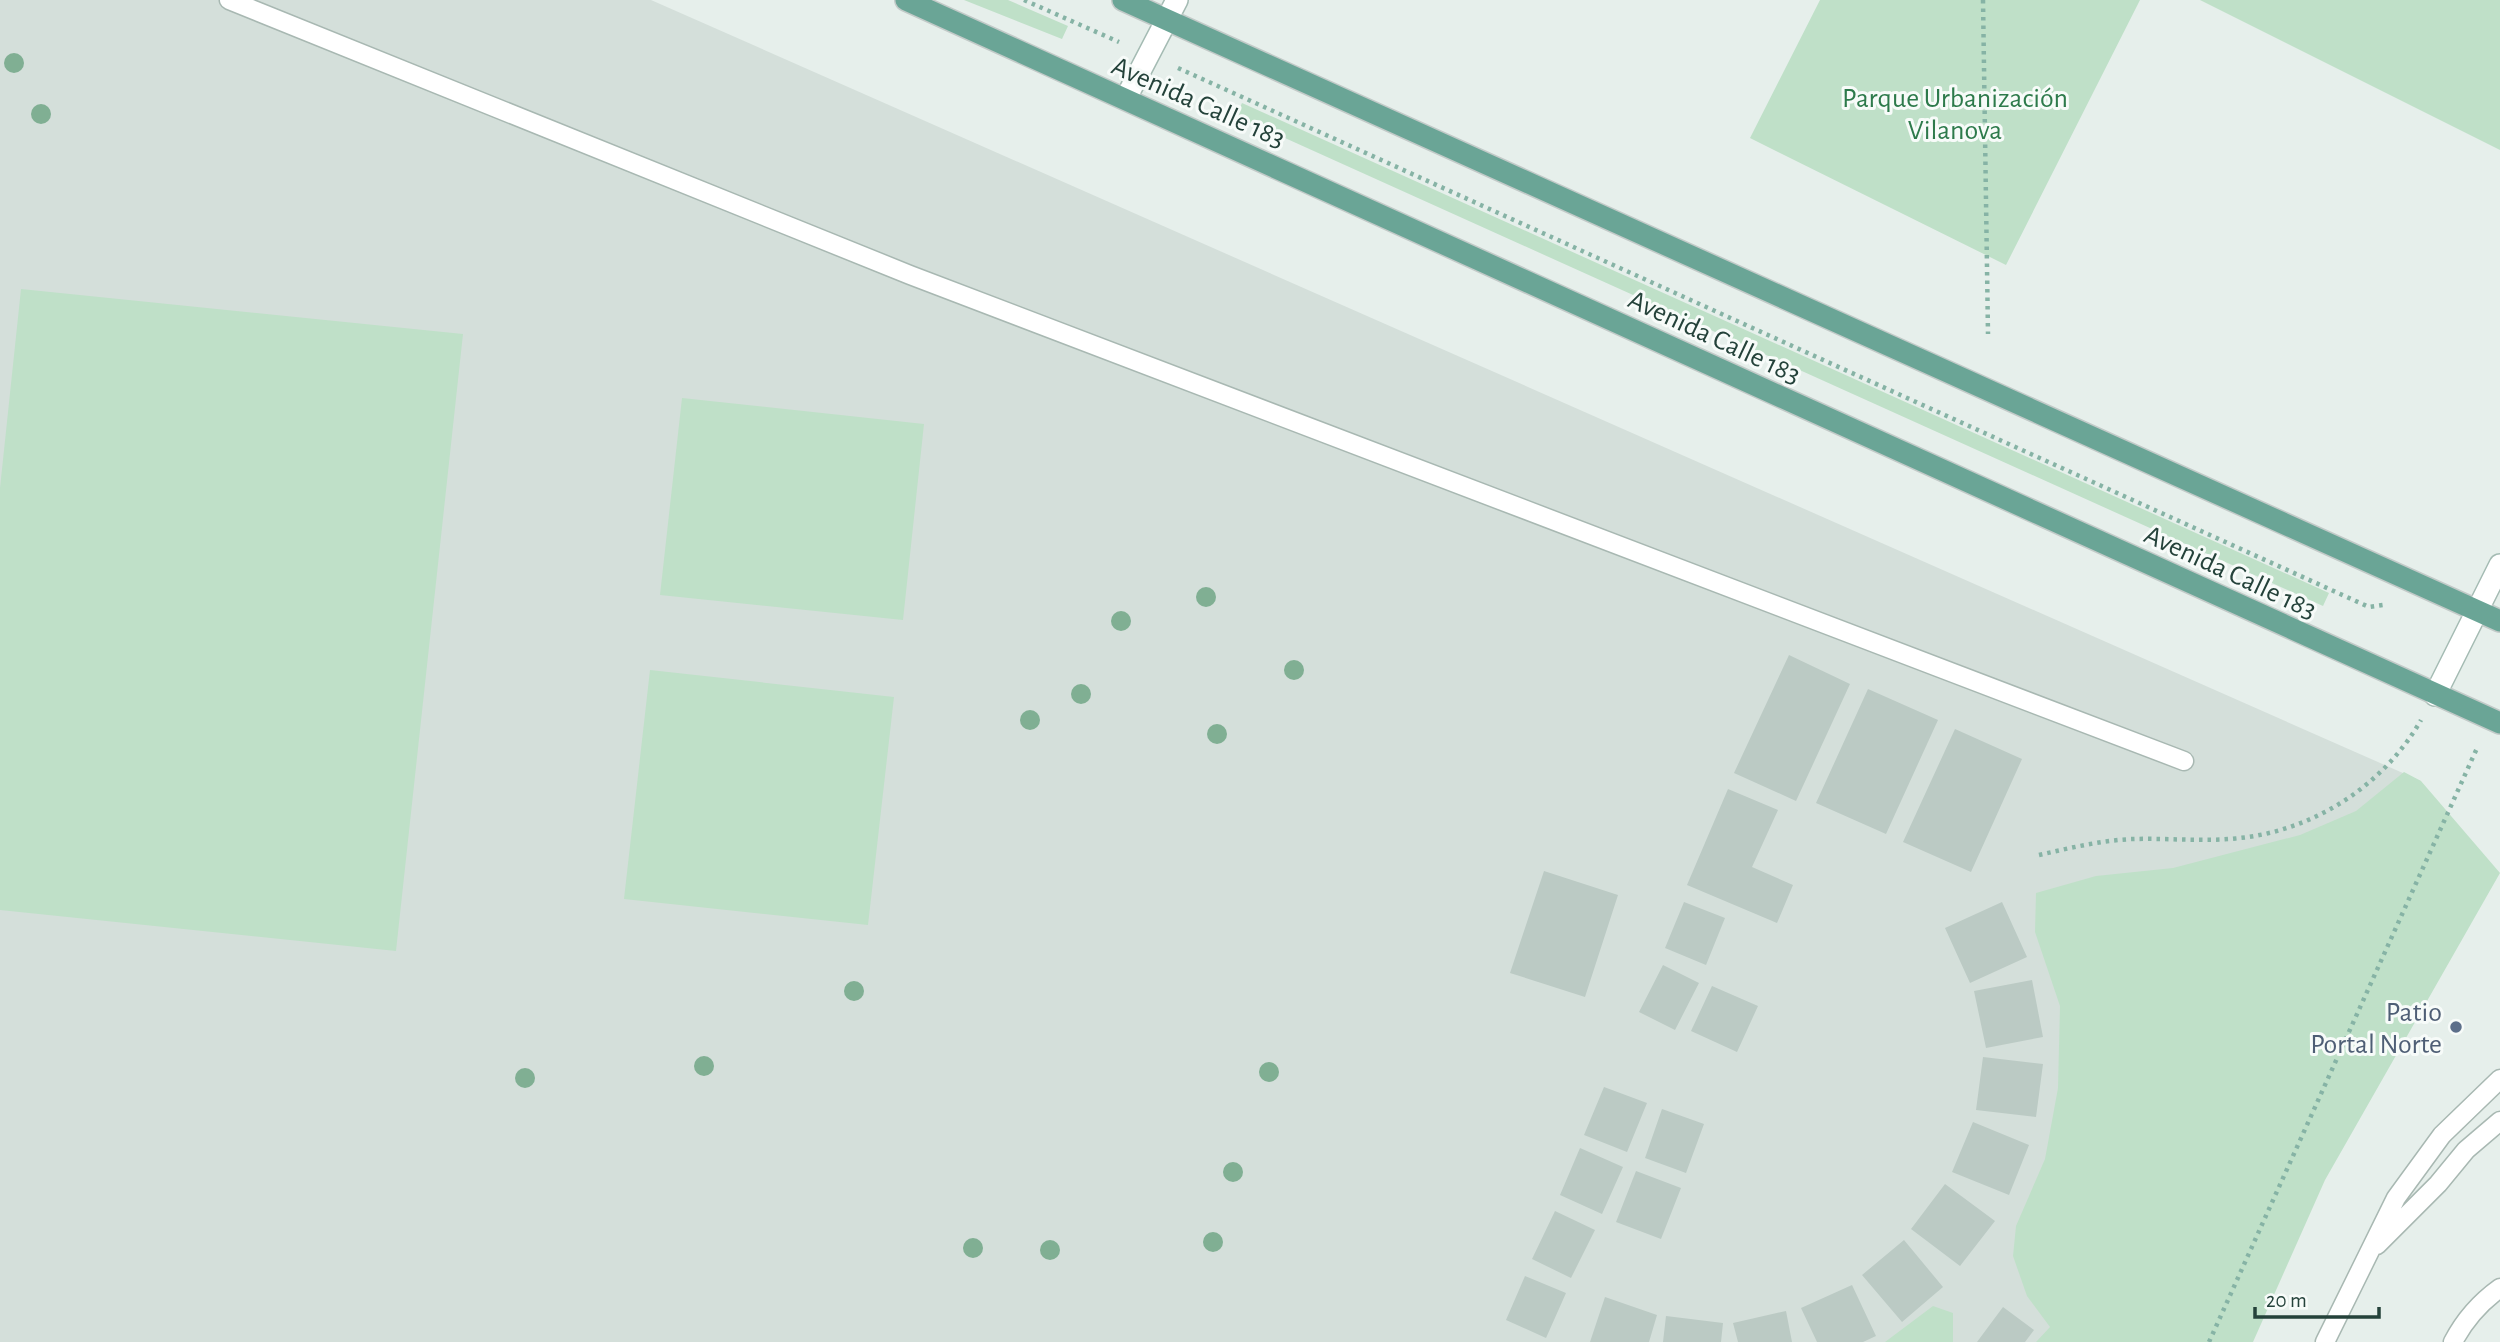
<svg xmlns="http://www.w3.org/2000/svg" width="2500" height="1342" viewBox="0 0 2500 1342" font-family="'Alegreya Sans',sans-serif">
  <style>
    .built { fill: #d4dfda }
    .green { fill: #bfe0c8 }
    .building { fill: #bbcac4 }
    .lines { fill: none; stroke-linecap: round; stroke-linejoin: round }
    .lane-casing { stroke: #a8b8b2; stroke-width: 21 }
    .secondary-casing { stroke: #a4bbb3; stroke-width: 24 }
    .primary-casing { stroke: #c2cac8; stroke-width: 24 }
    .path { stroke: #86b3a5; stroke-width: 4.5; stroke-dasharray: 3.5 5; stroke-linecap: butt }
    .lane { stroke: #fff; stroke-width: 18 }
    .secondary { stroke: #fff; stroke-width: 21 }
    .primary { stroke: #6aa596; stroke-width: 21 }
    .tree { fill: #80af93 }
    .service-dot { fill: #5c6f8a; stroke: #f7fbf9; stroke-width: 2.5 }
    .labels { text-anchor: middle; stroke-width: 6; stroke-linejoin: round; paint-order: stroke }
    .park-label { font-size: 28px; fill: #2d7a4b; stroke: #f7fbf9 }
    .street-label { font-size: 28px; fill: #24423a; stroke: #f7fbf9 }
    .service-label { font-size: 28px; fill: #4e5e75; stroke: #f7fbf9; text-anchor: end }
  </style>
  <rect width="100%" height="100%" fill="#e6efeb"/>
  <path class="built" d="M 0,0 L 651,0 L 2421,781 L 2159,1342 L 0,1342 Z"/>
  <path class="green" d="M 964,0 L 1008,0 L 1068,26 L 1062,39 Z
    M 1820,0 L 2140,0 L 2006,265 L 1750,138 Z
    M 2200,0 L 2500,0 L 2500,150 Z
    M 1242,103 L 2329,593 L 2323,606 L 1236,116 Z
    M 21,289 L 463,334 L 396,951 L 0,910 L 0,488 Z
    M 682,398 L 924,424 L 903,620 L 660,595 Z
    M 650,670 L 894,697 L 868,925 L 624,899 Z
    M 2404,772 L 2421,781 L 2500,873 L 2325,1180 L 2253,1342 L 2036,1342 L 2050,1327 L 2027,1296 L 2013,1256 L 2016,1226 L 2045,1159 L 2058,1088 L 2060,1006 L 2035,932 L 2036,893 L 2096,876 L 2173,868 L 2300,835 L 2356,811 Z
    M 1933,1306 L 1953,1313 L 1953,1342 L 1885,1342 Z"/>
  <path class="building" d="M 1789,655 L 1850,684 L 1796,801 L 1734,773 Z
    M 1868,689 L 1938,720 L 1886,834 L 1816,803 Z
    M 1955,729 L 2022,759 L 1971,872 L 1903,842 Z
    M 1728,789 L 1778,810 L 1752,867 L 1793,885 L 1777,923 L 1687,885 Z
    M 1544,871 L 1618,895 L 1585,997 L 1510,973 Z
    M 1684,902 L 1725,918 L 1706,965 L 1665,948 Z
    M 2002,902 L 2027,957 L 1970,983 L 1945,928 Z
    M 1663,965 L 1699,983 L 1675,1030 L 1639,1012 Z
    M 2032,980 L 2043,1037 L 1986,1048 L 1974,991 Z
    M 1712,986 L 1758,1006 L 1737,1052 L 1691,1031 Z
    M 1983,1057 L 2043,1064 L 2036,1117 L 1976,1110 Z
    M 1604,1087 L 1647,1103 L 1627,1152 L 1584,1135 Z
    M 1662,1109 L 1704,1124 L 1686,1173 L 1645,1158 Z
    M 1973,1122 L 2029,1145 L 2009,1195 L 1952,1172 Z
    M 1580,1148 L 1623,1167 L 1602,1214 L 1560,1195 Z
    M 1636,1171 L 1681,1188 L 1661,1239 L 1616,1222 Z
    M 1945,1184 L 1995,1221 L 1960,1266 L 1911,1229 Z
    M 1555,1211 L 1595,1230 L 1571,1278 L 1532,1259 Z
    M 1904,1240 L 1943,1287 L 1902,1322 L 1862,1275 Z
    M 1525,1276 L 1566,1293 L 1546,1338 L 1506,1320 Z
    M 1852,1285 L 1876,1336 L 1863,1342 L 1817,1342 L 1801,1308 Z
    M 1605,1297 L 1657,1315 L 1649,1342 L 1590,1342 Z
    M 2003,1307 L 2034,1330 L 2025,1342 L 1977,1342 Z
    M 1786,1311 L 1792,1342 L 1738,1342 L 1733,1323 Z
    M 1666,1316 L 1723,1323 L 1721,1342 L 1663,1342 Z"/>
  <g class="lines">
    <g class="lane-casing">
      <path id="lane" d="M 229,0 L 910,275 L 2184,761
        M 2377,1245 L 2438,1184 L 2466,1150 L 2500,1121
        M 2325,1342 L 2396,1198 L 2442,1135 L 2500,1079
        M 2453,1342 C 2465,1319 2479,1303 2500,1288"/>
    </g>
    <g class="secondary-casing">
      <path id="secondary" d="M 1126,98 L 1177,0
        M 2435,695 L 2500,565"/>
    </g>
    <g class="primary-casing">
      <path id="primary" d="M 906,0 L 2500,723
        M 1123,0 L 2500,621"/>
    </g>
    <path class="path" d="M 1024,0 L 1119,42
      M 1983,0 L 1988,334
      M 1178,68 L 2369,607 L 2383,605
      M 2039,855 C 2070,848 2102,840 2134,839 C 2169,838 2205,842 2240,838 C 2315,830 2384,785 2421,720
      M 2209,1342 L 2478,746"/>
    <use href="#lane" class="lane"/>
    <use href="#secondary" class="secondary"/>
    <use href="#primary" class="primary"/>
  </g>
  <g class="tree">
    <circle cx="14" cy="63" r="10"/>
    <circle cx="41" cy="114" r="10"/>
    <circle cx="1206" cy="597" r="10"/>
    <circle cx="1121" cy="621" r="10"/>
    <circle cx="1294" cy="670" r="10"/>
    <circle cx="1081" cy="694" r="10"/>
    <circle cx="1030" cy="720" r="10"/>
    <circle cx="1217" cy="734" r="10"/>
    <circle cx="854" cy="991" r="10"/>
    <circle cx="704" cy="1066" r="10"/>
    <circle cx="1269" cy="1072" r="10"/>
    <circle cx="525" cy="1078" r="10"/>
    <circle cx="1233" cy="1172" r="10"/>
    <circle cx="1213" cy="1242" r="10"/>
    <circle cx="973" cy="1248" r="10"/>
    <circle cx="1050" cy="1250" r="10"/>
  </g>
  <circle class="service-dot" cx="2456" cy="1027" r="7"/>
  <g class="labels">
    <g class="park-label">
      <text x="1955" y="107">Parque Urbanización<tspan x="1955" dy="32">Vilanova</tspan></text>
    </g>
    <g class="street-label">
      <text transform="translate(1199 101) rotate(24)" y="10">Avenida Calle 183</text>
      <text transform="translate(1715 336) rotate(25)" y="10">Avenida Calle 183</text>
      <text transform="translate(2231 571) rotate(25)" y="10">Avenida Calle 183</text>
    </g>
    <g class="service-label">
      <text x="2442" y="1021">Patio<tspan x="2442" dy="32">Portal Norte</tspan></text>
    </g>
  </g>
  <path d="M2255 1307v10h124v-10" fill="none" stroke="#24423a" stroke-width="3.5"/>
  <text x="2266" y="1307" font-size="21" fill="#24423a" stroke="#f7fbf9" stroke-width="5" paint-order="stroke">20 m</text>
</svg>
